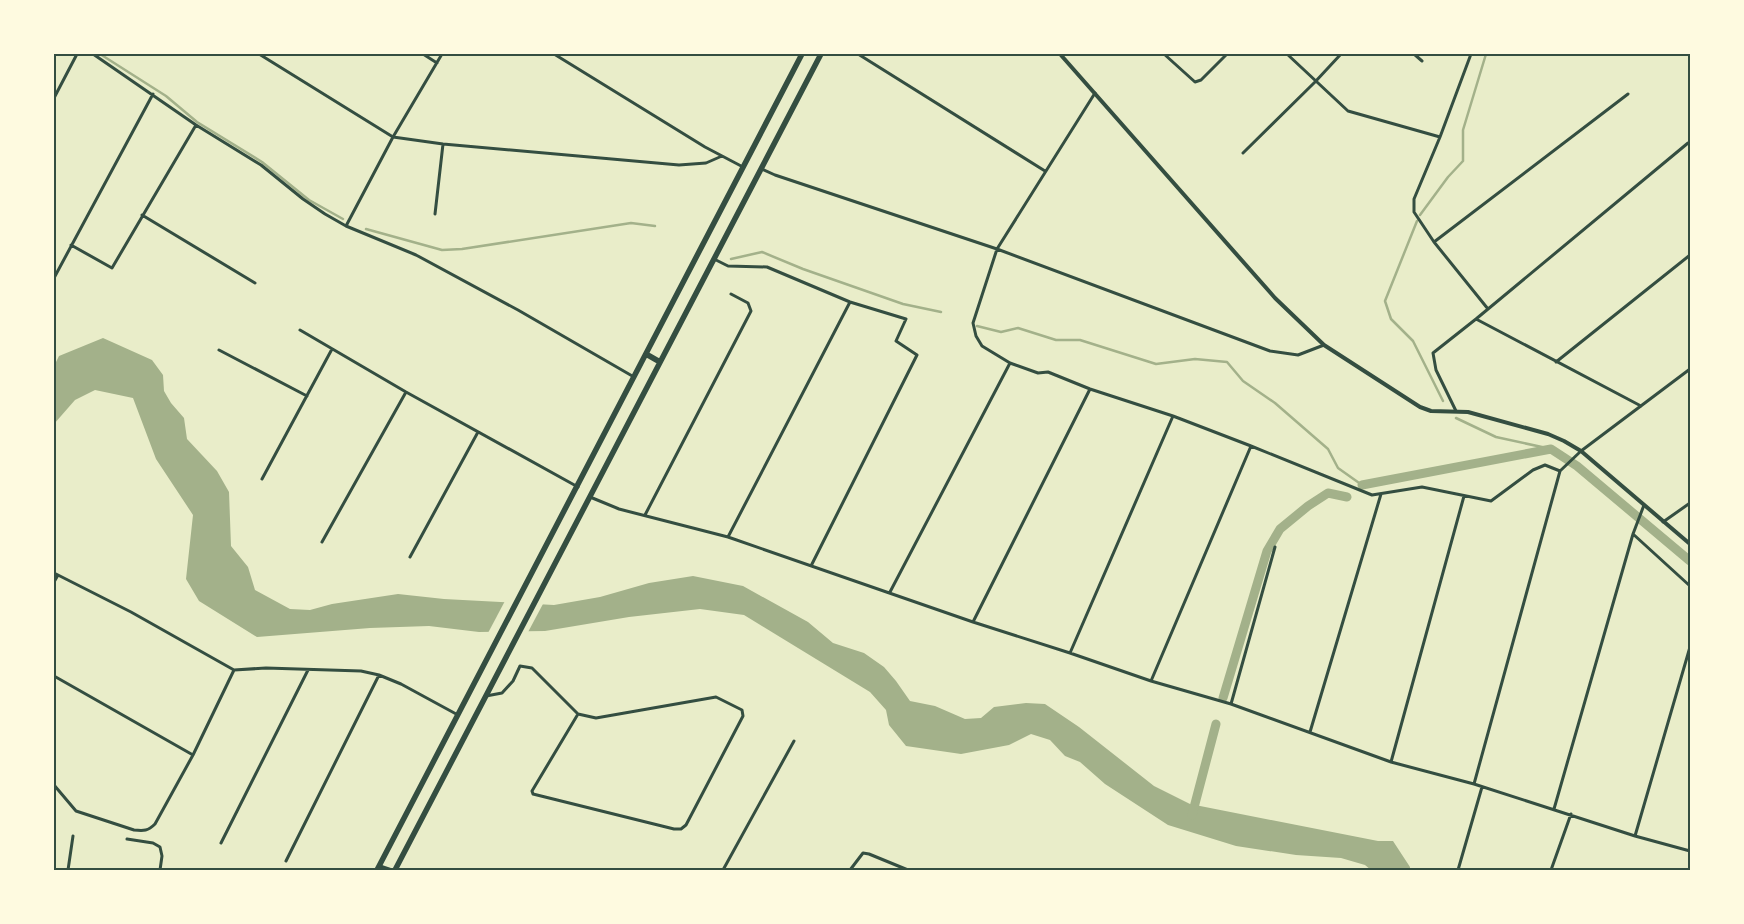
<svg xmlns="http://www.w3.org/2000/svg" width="1744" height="924" viewBox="0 0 1744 924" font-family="Literata,serif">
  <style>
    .water { fill: #a3b18a }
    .pier { fill: #e9edc9 }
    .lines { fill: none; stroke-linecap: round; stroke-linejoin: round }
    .stream { stroke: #a3b18a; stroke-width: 2.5 }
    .canal { stroke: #a3b18a; stroke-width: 9 }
    .minor { stroke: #344e41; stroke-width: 3 }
    .tertiary { stroke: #344e41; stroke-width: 4 }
    .trunk { stroke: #344e41; stroke-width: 5.5 }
    .neatline { fill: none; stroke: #344e41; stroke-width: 2 }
  </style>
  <rect width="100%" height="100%" fill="#e9edc9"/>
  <path class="water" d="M 103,338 L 152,360 L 163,375 L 164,391 L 171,403 L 184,418 L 187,439 L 217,471 L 229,492 L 231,546 L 248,567 L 255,590 L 290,609 L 310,610 L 332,604 L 398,594 L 444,599 L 554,605 L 600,597 L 649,583 L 693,576 L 743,586 L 808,622 L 833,643 L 864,653 L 884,667 L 896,681 L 910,701 L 935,706 L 965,719 L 981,718 L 994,707 L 1026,703 L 1045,704 L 1079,727 L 1154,786 L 1190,804 L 1378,841 L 1393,841 L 1410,867 L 1410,870 L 1371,870 L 1365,865 L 1341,858 L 1296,855 L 1236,846 L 1168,825 L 1105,784 L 1080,762 L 1065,756 L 1050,740 L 1031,734 L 1009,745 L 961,754 L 906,746 L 889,725 L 886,710 L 870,692 L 744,615 L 700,609 L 629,617 L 545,631 L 479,632 L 429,626 L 370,628 L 257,637 L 199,601 L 186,579 L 193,515 L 156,459 L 133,398 L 95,390 L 75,400 L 54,424 L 54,366 L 59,356 Z"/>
  <path class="pier" d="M 506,599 L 544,602 L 527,634 L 488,633 Z"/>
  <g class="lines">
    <path class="stream" d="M 100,54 L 166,96 L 197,122 L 262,162 L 309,200 L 343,219
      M 1420,215 L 1448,177 L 1463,161 L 1463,130 L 1486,54
      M 1417,221 L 1385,301 L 1391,319 L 1413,341 L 1443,401
      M 366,229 L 442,250 L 462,249 L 631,223 L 655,226
      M 731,259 L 762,252 L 803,269 L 903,304 L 941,312
      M 977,326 L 1001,332 L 1018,328 L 1056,340 L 1080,340 L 1156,364 L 1195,359 L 1227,362 L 1243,381 L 1275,403 L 1328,449 L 1338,468 L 1362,485
      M 1456,418 L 1496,437 L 1551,449"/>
    <path class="canal" d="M 1362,485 L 1551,449 L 1577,466 L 1690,561
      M 1223,698 L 1267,551 L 1280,529 L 1308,506 L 1328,493 L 1347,497
      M 1192,815 L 1216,724"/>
    <path class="minor" d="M 93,54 L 196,125 L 261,165 L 303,199 L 325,214 L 346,226 L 416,255 L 518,310 L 634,377
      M 259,54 L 393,137 L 443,144 L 679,165 L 706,163 L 722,156
      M 423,54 L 437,63
      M 554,54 L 705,147 L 743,167
      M 858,54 L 1045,171
      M 1164,54 L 1195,82 L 1201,80 L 1227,54
      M 1287,54 L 1348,111 L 1440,137 L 1414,199 L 1414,212 L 1434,242 L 1488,309
      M 1414,54 L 1422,61
      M 1095,93 L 997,249 L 973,323 L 976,336 L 982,346 L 1010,363 L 1038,373 L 1048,372 L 1090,389 L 1173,416 L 1251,446 L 1372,495 L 1422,487 L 1491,501 L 1533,470 L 1545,465 L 1560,471
      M 54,98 L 77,54
      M 1440,137 L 1471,54
      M 1243,153 L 1315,82 L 1341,54
      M 762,169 L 775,175 L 997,249 L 1270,351 L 1298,355 L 1324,345
      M 435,214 L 443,144
      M 142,215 L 255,283
      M 346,226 L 393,137 L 442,54
      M 1434,242 L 1628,94
      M 71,245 L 112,268 L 196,125
      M 714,259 L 728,266 L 767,267 L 850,302 L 906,319 L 896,341 L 917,355 L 811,566
      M 54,278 L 153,94
      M 1476,319 L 1641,406
      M 300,330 L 406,392 L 578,487
      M 219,350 L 307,396
      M 1556,362 L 1690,255
      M 1456,411 L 1436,370 L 1433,353 L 1476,319 L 1688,143
      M 262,479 L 332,349
      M 590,497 L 619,509 L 728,537 L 973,622 L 1070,653 L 1151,681 L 1231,704 L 1391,762 L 1474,784 L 1635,836 L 1690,851
      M 645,515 L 751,311 L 748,303 L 731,294
      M 1663,522 L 1690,503
      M 1633,534 L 1690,586
      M 728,537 L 850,302
      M 322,542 L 406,392
      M 410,557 L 478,432
      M 54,573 L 131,612 L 234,670 L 266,668 L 361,671 L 379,675 L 401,684 L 458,715
      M 54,582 L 58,575
      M 890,592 L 1010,363
      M 973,622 L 1090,389
      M 1070,653 L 1173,416
      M 54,676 L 193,755
      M 1151,681 L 1251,446
      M 486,696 L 502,693 L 513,681 L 520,666 L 532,668 L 578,714 L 596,718 L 716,697 L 742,710 L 743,716 L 686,825 L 681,829 L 674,829 L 533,794 L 532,791 L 578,714
      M 1231,704 L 1275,547
      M 1310,732 L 1381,494
      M 1391,762 L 1464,496
      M 1474,784 L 1560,471 L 1581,451 L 1690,369
      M 54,785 L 76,811 L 134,830 C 144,831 148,831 155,824 L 193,755 L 234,670
      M 1554,809 L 1633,534 L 1644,505
      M 1635,836 L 1690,647
      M 127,839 L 153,843 L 160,847 L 162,856 L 160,870
      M 221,843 L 308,670
      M 286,861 L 379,675
      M 380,866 L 392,870
      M 68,870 L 73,836
      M 723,870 L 794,741
      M 850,870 L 863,853 L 869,854 L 908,870
      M 1458,870 L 1482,787
      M 1551,870 L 1571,814"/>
    <path class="tertiary" d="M 1060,54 L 1275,298 L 1324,345 L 1420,407 L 1431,411 L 1468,412 L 1548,434 L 1564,441 L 1581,451 L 1690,544"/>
    <path class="trunk" d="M 646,354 L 660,362
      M 377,870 L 802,54
      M 395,870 L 821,54"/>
  </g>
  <rect width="1744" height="924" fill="none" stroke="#fefae0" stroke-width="110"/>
  <rect x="55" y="55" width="1634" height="814" class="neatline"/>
</svg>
